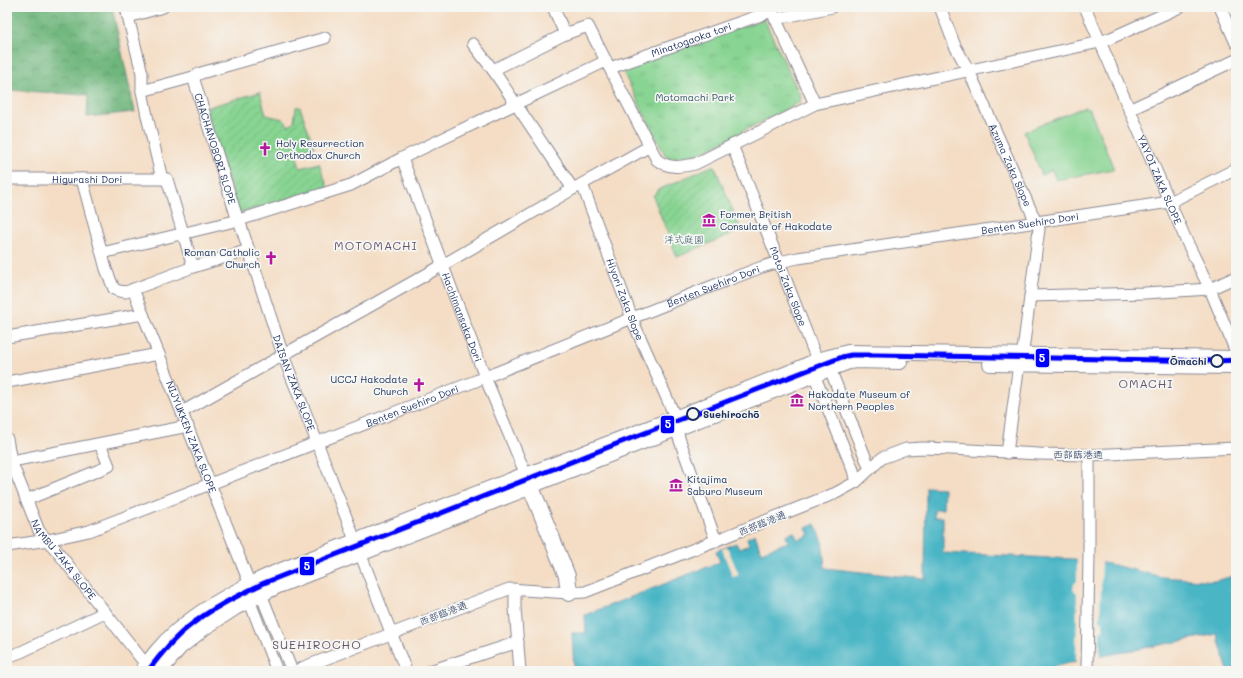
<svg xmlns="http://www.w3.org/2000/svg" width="1243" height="678" viewBox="0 0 1243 678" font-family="Mali,'Klee One',sans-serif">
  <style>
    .forest { fill: url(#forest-crowns); stroke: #44726d }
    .park { fill: url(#park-tufts); stroke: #528278 }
    .garden { fill: url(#garden-furrows); stroke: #528278 }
    .pitch { fill: #88d492; stroke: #528278 }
    .water { fill: #49b5c5; stroke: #327292 }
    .pier { fill: #f4ddc4 }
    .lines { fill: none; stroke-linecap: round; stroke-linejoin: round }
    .minor-casing { stroke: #888691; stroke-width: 13 }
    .major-casing { stroke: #888691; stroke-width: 16 }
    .highway-casing { stroke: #888691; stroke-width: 18 }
    .minor { stroke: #fff; stroke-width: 11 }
    .major { stroke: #fff; stroke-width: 14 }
    .highway { stroke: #fff; stroke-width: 16 }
    .tram-1-casing { stroke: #f6f6f2; stroke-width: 8 }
    .tram-1 { stroke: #00f; stroke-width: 5 }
    .stop-dot { fill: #f6f6f2; stroke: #1b2f5e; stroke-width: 2 }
    .labels { text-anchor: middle; stroke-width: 3.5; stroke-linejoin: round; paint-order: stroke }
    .street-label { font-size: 10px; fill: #1b2f5e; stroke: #f6f6f2 }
    .park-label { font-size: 10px; fill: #36586b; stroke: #f6f6f2 }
    .poi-label { font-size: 10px; fill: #1b2f5e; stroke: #f6f6f2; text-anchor: start }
    .stop-label { font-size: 10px; font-weight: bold; fill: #1b2f5e; stroke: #f6f6f2; text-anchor: end }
    .quarter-label { font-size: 12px; letter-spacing: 1px; fill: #685771; stroke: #f6f6f2 }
    .line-badge { stroke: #f6f6f2; stroke-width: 1.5 }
    .badge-label { font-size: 11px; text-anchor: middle; font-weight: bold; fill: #fff }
  </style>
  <defs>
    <pattern id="forest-crowns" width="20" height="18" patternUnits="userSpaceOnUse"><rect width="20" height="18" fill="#6eb67c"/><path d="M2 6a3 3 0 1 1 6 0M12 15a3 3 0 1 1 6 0" fill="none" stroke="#5a9469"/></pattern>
    <pattern id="park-tufts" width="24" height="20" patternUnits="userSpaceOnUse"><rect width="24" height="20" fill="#88d492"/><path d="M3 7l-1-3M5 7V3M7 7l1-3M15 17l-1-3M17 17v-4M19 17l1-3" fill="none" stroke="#75b680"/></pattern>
    <pattern id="garden-furrows" width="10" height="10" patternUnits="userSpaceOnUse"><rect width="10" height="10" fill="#88d492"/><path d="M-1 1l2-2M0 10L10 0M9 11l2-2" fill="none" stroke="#75b680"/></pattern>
  </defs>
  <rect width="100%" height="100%" fill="#f6f6f2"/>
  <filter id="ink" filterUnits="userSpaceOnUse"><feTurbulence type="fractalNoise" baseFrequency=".025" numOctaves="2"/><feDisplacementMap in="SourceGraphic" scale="8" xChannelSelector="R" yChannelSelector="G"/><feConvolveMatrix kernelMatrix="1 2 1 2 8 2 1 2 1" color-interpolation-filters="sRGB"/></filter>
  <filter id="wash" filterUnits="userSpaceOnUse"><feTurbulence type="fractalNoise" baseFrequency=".012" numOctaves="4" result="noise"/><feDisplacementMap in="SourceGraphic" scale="16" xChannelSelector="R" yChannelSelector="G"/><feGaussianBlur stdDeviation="0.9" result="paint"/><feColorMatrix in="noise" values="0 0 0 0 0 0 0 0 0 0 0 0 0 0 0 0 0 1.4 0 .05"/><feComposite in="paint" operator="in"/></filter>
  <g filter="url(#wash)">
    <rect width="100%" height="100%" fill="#f4ddc4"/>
    <path class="forest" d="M 7,7 L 112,7 L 135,112 L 87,117 L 88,95 L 7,90 Z"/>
    <path class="park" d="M 764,19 L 801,97 L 800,102 L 698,154 L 670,158 L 665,155 L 621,68 Z"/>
    <path class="garden" d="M 260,92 L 266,115 L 283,119 L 289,126 L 294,121 L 296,107 L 300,107 L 314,147 L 299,151 L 297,157 L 300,168 L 319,163 L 328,188 L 239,213 L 205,108 Z
      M 714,165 L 741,230 L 677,257 L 653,196 L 658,190 Z"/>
    <path class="pitch" d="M 1084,107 L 1090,110 L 1114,169 L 1056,180 L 1052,170 L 1042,175 L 1024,132 Z"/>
    <path class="water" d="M 926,487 L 944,488 L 943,509 L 934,510 L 934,517 L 943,517 L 943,553 L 1074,559 L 1110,564 L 1162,577 L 1216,581 L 1236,575 L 1236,671 L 1228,671 L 1217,634 L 1072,662 L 1038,671 L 574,671 L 572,633 L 586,633 L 585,615 L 720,562 L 716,551 L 736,543 L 739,549 L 749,545 L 747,538 L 755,534 L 761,552 L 788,542 L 786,535 L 794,532 L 798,540 L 809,535 L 806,528 L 815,524 L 822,539 L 825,568 L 925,579 Z"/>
    <path class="pier" d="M 727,547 L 739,575 L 733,577 L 722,549 Z
      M 1077,557 L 1102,561 L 1100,621 L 1103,623 L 1103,629 L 1100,631 L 1100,658 L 1076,663 L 1077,593 L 1073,590 L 1074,584 L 1077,581 Z"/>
  </g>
  <g filter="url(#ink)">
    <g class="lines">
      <g class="minor-casing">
        <g id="minor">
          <path d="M 126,7 L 128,17"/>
          <path d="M 553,7 L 565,34"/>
          <path id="s1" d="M 940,7 L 955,46 L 969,71 L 1039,229 L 1022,358 L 1018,371 L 1007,453"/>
          <path id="s2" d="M 1085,7 L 1186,240 L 1210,289 L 1236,352"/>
          <path d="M 1220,7 L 1236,43"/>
          <path d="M 775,19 L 832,7"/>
          <path d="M 473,44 L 493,70 L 573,189"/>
          <path id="s3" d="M 610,68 L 772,11"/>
          <path d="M 493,70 L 565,34 L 588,26 L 657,160 C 670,169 680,167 695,164 L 815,104 L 770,7"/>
          <path id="s4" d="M 193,77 L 238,221"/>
          <path d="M 142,91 L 193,77 L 201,73 L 325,38"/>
          <path d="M 815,104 L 1100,42 L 1111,38 L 1180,7"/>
          <path d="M 1129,110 L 1236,60"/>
          <path id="s5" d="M 732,145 L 779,262 L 817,360 L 815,375 L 817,382 L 853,470 L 856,482"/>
          <path id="s6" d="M 402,158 L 485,377 L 526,475"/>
          <path id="s7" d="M 7,179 L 167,179 L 193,267"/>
          <path d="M 82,179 L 106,269 L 114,289 L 119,291 L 126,292 L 193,267 L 249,250"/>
          <path d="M 162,179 L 147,116 L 142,91 L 142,73 L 128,17 L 163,7"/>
          <path id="s8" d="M 582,184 L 635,326 L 673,412 L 679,438 L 716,541"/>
          <path id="s9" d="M 239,220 L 283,355 L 406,671"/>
          <path d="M 102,253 L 239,220 L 351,185 L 402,158 L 606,61"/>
          <path id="s10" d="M 133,289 L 247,577 L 250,585 L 249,600 L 277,671"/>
          <path d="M 1030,296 L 1145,293 L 1210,289 L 1236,277"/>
          <path d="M 7,337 L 143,314"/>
          <path d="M 824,365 L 830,369 L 870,469"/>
          <path d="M 7,382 L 159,354"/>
          <path d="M 182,412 L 436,269 L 573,189 L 650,146"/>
          <path id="s11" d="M 7,439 L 11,461 L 39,531 L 57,551 L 147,666"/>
          <path d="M 7,462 L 188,426"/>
          <path d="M 26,500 L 109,466 L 100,444"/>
          <path id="s12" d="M 7,546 L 48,540 L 89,531 L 473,382 L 702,290 L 762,267 L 779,262 L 798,258 L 1170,202 L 1236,169"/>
          <path d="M 257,589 L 261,594 L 267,609 L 292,671"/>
          <path d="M 515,589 L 515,608 L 520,671"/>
          <path d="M 7,657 L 21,652 L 105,612"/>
          <path d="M 1087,669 L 1089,555 L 1089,455"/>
          <path d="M 296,671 L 304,667 L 509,589 L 569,593 L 585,592 L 836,493 L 856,482 L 882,458 L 906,449 L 923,448 L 952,449 L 1039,454 L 1089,455 L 1236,448"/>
          <path d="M 430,671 L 518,642"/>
        </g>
      </g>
      <g class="major-casing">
        <path id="major" d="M 990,364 L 1236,367
          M 526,475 L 682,415 L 795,370 L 817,360 L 848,352 L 1236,358
          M 531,486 L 594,461 L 830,369 L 849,362 L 856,361 L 900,362"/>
      </g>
      <g class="highway-casing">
        <path id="highway" d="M 143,671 C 148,664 153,657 158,651 C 187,617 233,592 274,574 L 526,475 L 567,576 L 569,593
          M 159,671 L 179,647 L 204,627 L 235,607 L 278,585 L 531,486"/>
      </g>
      <use href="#minor" class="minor"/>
      <use href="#major" class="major"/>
      <use href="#highway" class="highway"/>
      <g class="tram-1-casing">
        <path id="tram-1" d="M 148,671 C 160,655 172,640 187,628 C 210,609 237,596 264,583 L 624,441 L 842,357 L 851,355 L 877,355 L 1217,361 L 1236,360"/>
      </g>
      <use href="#tram-1" class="tram-1"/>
    </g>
  </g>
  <defs>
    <g id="church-bare" transform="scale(1.08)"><path d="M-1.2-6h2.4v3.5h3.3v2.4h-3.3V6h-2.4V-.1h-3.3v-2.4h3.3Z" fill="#b5179e" stroke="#f6f6f2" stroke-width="2.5" paint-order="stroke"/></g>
    <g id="museum-bare" transform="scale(1.08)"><path d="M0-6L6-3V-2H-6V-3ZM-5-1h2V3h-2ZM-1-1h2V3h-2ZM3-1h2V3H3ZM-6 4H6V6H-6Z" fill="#b5179e" stroke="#f6f6f2" stroke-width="2.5" paint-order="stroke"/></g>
  </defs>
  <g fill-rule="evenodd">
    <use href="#church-bare" x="265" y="149"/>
    <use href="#museum-bare" x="709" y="220"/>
    <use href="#church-bare" x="271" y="258"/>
    <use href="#church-bare" x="419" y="385"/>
    <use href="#museum-bare" x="797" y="400"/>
    <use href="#museum-bare" x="676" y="485"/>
  </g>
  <g class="stop-dot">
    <circle cx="1217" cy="361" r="6"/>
    <circle cx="693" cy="414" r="6"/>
  </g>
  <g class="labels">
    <g class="street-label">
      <text dy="4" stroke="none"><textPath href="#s3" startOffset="86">Minatogaoka tori</textPath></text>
      <text dy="4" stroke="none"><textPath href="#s4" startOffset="75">CHACHANOBORI SLOPE</textPath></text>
      <text dy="4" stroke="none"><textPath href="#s1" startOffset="173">Azuma Zaka Slope</textPath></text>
      <text dy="4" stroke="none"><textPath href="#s7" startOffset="80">Higurashi Dori</textPath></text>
      <text dy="4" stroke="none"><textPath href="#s2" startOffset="188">YAYOI ZAKA SLOPE</textPath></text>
      <text dy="4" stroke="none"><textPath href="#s12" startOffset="1078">Benten Suehiro Dori</textPath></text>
      <text dy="4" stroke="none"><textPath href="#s12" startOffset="754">Benten Suehiro Dori</textPath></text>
      <text dy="4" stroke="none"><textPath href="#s5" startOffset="152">Motoi Zaka Slope</textPath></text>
      <text dy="4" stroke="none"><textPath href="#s8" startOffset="123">Hiyori Zaka Slope</textPath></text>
      <text dy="4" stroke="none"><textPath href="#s6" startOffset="170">Hachimansaka Dori</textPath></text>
      <text dy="4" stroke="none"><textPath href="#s9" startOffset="172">DAISAN ZAKA SLOPE</textPath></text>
      <text dy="4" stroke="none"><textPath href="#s12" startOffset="430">Benten Suehiro Dori</textPath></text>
      <text dy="4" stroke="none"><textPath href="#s10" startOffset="159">NIJYUKKEN ZAKA SLOPE</textPath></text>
      <text x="1078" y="458">西部臨港通</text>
      <text transform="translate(762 523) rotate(-22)" y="4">西部臨港通</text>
      <text dy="4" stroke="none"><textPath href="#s11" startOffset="135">NAMBU ZAKA SLOPE</textPath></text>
      <text transform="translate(443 613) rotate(-21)" y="4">西部臨港通</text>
    </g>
    <g class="park-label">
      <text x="695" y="101">Motomachi Park</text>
      <text x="684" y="243">洋式庭園</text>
    </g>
    <g class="poi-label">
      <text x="276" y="147">Holy Resurrection<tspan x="276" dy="12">Orthodox Church</tspan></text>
      <text x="720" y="218">Former British<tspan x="720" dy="12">Consulate of Hakodate</tspan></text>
      <text x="260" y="256" text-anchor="end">Roman Catholic<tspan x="260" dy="12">Church</tspan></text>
      <text x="408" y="383" text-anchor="end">UCCJ Hakodate<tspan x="408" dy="12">Church</tspan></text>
      <text x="808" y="398">Hakodate Museum of<tspan x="808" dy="12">Northern Peoples</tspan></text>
      <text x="687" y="483">Kitajima<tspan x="687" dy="12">Saburo Museum</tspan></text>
    </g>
    <g class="stop-label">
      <text x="1207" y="365">Ōmachi</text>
      <text x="703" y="418" text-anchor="start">Suehirochō</text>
    </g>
    <g class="quarter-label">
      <text x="376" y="250">MOTOMACHI</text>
      <text x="1146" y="388">OMACHI</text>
      <text x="317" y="649">SUEHIROCHO</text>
    </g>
  </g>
  <g class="line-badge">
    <rect x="1035" y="348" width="15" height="20" rx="4" fill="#00f"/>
    <rect x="660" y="415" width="15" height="19" rx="4" fill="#00f"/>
    <rect x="299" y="556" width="16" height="20" rx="4" fill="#00f"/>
  </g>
  <g class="badge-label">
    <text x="1042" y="362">5</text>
    <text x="668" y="428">5</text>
    <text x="307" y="570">5</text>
  </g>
  <rect width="1243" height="678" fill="none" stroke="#f6f6f2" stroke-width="24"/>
</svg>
